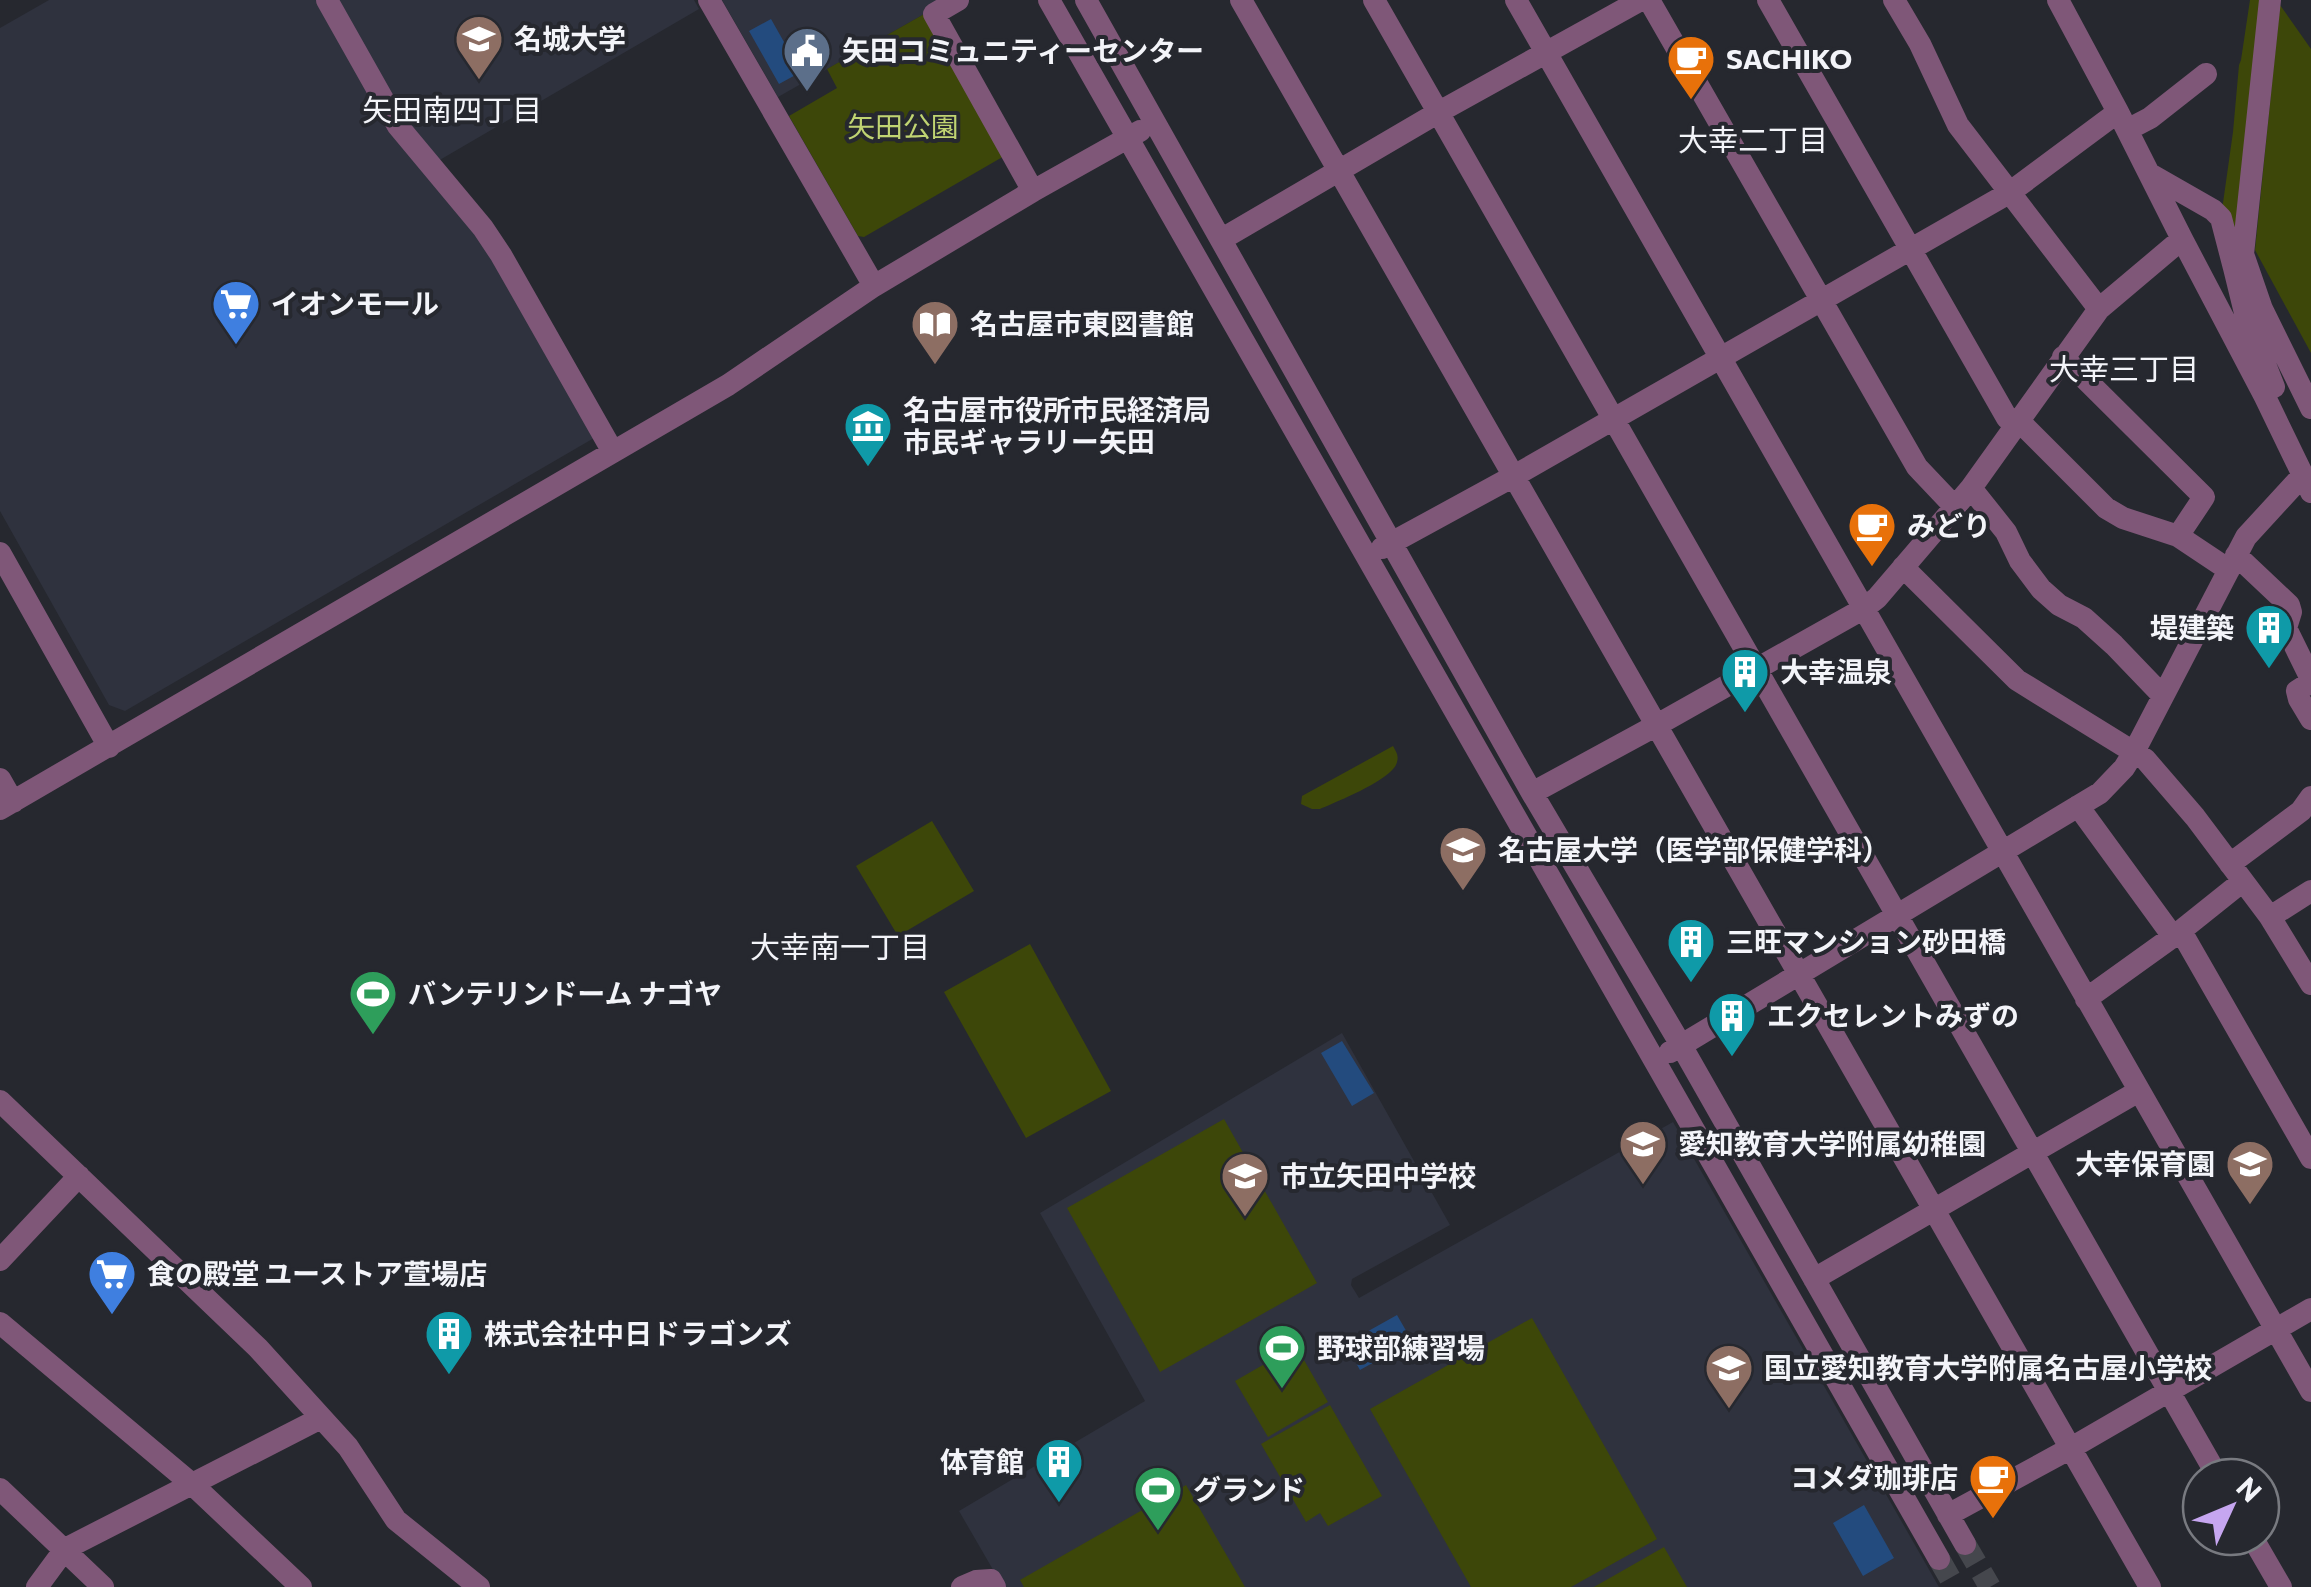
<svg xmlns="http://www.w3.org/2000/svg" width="2311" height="1587" viewBox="0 0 2311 1587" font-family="Commissioner,'Noto Sans JP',sans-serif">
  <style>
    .built { fill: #2f323e }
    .green { fill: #3d4709 }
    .water { fill: #234b7e }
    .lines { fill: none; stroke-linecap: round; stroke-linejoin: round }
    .minor-tunnel { stroke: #45474d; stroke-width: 22; stroke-dasharray: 22 11; stroke-linecap: butt }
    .minor { stroke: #7f5778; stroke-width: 22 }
    .labels { text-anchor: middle; stroke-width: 8; stroke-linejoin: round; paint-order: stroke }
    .poi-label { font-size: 28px; font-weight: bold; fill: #f3f4f9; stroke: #26282f; text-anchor: start }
    .park-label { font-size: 28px; fill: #c0d472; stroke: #26282f }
    .neighbourhood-label { font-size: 30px; fill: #f3f4f9; stroke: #26282f }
  </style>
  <rect width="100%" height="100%" fill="#26282f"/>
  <path class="built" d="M 49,0 L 317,0 L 487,250 L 594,438 L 125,711 L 109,705 L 0,511 L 0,28 Z
    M 337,0 L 694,0 L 699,9 L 438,161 L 412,132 Z
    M 722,0 L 949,0 L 778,97 Z
    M 1342,1033 L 1450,1225 L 1352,1279 L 1351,1285 L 1359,1298 L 1673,1122 L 1939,1587 L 1003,1587 L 959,1511 L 1145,1401 L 1040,1213 Z"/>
  <path class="green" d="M 2250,0 L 2263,0 L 2237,250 L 2222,210 L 2233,132 L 2239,65 L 2241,60 Z
    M 2280,5 L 2311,49 L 2311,353 L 2255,250 Z
    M 926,13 L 1006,155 L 864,237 L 858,236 L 789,116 L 837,88 L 827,69 Z
    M 1393,746 C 1396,752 1399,755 1397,762 C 1394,779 1336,802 1320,809 L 1312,809 L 1301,804 L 1302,796 Z
    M 932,821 L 974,891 L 898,936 L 856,866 Z
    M 1030,944 L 1111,1091 L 1026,1138 L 944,992 Z
    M 1224,1119 L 1317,1283 L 1160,1372 L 1067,1208 Z
    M 1532,1318 L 1657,1539 L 1571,1587 L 1471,1587 L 1370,1409 Z
    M 1296,1346 L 1328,1402 L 1268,1437 L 1235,1381 Z
    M 1330,1405 L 1382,1496 L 1328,1526 L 1320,1513 L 1306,1522 L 1261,1444 Z
    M 1186,1485 L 1245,1587 L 1024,1587 L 1020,1580 Z
    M 1664,1547 L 1687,1587 L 1594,1587 Z"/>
  <path class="water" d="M 771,19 L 801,72 L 779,84 L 749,31 Z
    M 1342,1041 L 1374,1093 L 1352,1106 L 1321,1053 Z
    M 1397,1315 L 1412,1341 L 1360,1370 L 1345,1344 Z
    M 1864,1505 L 1894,1558 L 1863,1576 L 1833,1523 Z"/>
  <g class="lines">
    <path class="minor-tunnel" d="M 1965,1544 L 1990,1587
      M 1939,1559 L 1955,1587"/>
    <path class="minor" d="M 327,0 L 398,126 L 483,228 L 501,255 L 613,452
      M 709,0 L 874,286
      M 958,0 L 934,14 L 1033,191
      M 1049,0 L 1939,1559
      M 1086,0 L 1532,793 L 1681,1045 L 1965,1544
      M 1241,0 L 2150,1587
      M 1374,0 L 2218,1477
      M 1516,0 L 2311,1391
      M 1649,0 L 1917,467 L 1954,506
      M 1768,0 L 2007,418 L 2027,429 L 2106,508 L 2123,518 L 2178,536 L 2229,570
      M 1894,0 L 1920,44 L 1958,125 L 2099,309
      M 2058,0 L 2118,112 L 2182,239 L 2265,397 L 2311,492
      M 2270,0 L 2243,254 L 2262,309 L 2311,408
      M 2127,130 L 2150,118 L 2206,74
      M 2150,174 L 2213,210 L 2221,218 L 2234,268 L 2235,266
      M 1222,239 L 1439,112 L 1641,0
      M 2234,268 L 2245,313 L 2274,387
      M 2063,357 L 2204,497 L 2178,536
      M 1971,488 L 2006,532 L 2020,561 L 2041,589 L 2059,605 L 2084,618 L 2114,645 L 2162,695
      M 1382,548 L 1514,476 L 2009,193 L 2118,112
      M 0,553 L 109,747
      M 2236,555 L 2289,605 L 2291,612 L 2286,628 L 2311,679
      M 1903,567 L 2017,680 L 2145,759 L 2195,817 L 2270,917 L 2311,984
      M 2311,682 L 2297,691 L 2299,699 L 2311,719
      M 0,779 L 13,802
      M 1532,793 L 1657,725 L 1863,609 L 1877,598 L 1971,488 L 2099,309 L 2182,239
      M 2078,806 L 2169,931 L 2182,933 L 2311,1158
      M 0,809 L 728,385 L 874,286 L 1033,191 L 1140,131
      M 2230,864 L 2301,811 L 2311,797
      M 2270,917 L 2311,891
      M 2086,999 L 2178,933 L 2243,881
      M 1670,1052 L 2100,793 L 2124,768 L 2134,752 L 2246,537 L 2302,476
      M 0,1101 L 258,1348 L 348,1447 L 396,1520 L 479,1587
      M 0,1260 L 79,1176
      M 1814,1279 L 2139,1091
      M 0,1323 L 193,1485 L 301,1587
      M 0,1489 L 103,1587
      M 1948,1515 L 2071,1448 L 2311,1309
      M 2252,1537 L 2281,1587
      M 37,1587 L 65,1549 L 321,1418
      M 962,1587 L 976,1581 L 991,1580 L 995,1587"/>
  </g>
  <defs>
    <g id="school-pin" transform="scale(2.5)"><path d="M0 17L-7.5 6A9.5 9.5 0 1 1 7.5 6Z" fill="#8d6e63" stroke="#26282f"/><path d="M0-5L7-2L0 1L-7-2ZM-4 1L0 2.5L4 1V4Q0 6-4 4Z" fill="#fff"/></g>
    <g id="civic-pin" transform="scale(2.5)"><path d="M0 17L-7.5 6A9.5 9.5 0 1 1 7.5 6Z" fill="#5c6f8a" stroke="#26282f"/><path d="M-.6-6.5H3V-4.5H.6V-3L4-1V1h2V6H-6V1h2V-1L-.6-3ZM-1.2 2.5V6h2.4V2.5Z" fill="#fff"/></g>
    <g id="cafe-pin" transform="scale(2.5)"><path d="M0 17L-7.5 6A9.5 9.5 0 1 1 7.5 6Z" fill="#e8710a" stroke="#26282f"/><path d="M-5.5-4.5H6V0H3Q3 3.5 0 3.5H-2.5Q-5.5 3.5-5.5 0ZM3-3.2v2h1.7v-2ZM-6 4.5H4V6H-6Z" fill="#fff"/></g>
    <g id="supermarket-pin" transform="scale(2.5)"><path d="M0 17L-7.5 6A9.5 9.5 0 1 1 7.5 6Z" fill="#3f7fe0" stroke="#26282f"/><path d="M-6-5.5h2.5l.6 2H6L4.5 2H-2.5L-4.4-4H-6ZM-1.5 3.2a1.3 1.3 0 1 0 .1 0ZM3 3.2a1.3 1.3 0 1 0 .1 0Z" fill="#fff"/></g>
    <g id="library-pin" transform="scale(2.5)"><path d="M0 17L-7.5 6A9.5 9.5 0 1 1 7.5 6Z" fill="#8d6e63" stroke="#26282f"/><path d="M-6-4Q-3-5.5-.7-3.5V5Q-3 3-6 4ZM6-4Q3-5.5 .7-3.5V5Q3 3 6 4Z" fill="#fff"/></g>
    <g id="museum-pin" transform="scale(2.5)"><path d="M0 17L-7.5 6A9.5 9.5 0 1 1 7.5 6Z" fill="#0f9aa8" stroke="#26282f"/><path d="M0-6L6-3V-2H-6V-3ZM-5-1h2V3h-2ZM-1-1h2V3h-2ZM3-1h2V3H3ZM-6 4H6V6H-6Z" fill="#fff"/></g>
    <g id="building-pin" transform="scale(2.5)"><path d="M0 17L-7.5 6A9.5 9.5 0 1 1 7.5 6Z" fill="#0f9aa8" stroke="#26282f"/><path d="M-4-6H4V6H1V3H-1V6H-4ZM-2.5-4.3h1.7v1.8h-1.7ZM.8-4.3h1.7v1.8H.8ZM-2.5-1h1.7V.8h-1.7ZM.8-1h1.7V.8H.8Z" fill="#fff"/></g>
    <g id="university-pin" transform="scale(2.5)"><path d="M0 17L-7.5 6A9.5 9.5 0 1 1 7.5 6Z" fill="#8d6e63" stroke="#26282f"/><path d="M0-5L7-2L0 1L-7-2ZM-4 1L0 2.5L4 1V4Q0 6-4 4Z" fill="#fff"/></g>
    <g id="stadium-pin" transform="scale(2.5)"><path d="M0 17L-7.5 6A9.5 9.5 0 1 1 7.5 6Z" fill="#2e9e5b" stroke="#26282f"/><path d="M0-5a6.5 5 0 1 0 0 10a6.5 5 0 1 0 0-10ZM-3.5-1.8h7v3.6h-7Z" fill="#fff"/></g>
  </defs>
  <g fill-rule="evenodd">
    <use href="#school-pin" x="479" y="39"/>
    <use href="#civic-pin" x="807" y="51"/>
    <use href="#cafe-pin" x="1691" y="59"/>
    <use href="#supermarket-pin" x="236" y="304"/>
    <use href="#library-pin" x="935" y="324"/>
    <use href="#museum-pin" x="868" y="426"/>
    <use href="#cafe-pin" x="1872" y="526"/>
    <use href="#building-pin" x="2269" y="628"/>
    <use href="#building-pin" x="1745" y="672"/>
    <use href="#university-pin" x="1463" y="850"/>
    <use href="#building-pin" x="1691" y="942"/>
    <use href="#stadium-pin" x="373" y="994"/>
    <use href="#building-pin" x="1732" y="1016"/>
    <use href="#school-pin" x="1643" y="1144"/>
    <use href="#school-pin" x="2250" y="1164"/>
    <use href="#school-pin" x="1245" y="1176"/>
    <use href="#supermarket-pin" x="112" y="1274"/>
    <use href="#building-pin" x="449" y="1334"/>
    <use href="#stadium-pin" x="1282" y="1348"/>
    <use href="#school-pin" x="1729" y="1368"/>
    <use href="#building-pin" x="1059" y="1462"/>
    <use href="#cafe-pin" x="1993" y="1478"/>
    <use href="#stadium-pin" x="1158" y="1490"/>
  </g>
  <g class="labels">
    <g class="poi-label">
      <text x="514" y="49">名城大学</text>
      <text x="842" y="61">矢田コミュニティーセンター</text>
      <text x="1726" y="69">SACHIKO</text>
      <text x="271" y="314">イオンモール</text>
      <text x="970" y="334">名古屋市東図書館</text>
      <text x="903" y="420">名古屋市役所市民経済局<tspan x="903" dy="32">市民ギャラリー矢田</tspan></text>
      <text x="1907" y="536">みどり</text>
      <text x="2234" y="638" text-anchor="end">堤建築</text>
      <text x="1780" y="682">大幸温泉</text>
      <text x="1498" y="860">名古屋大学（医学部保健学科）</text>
      <text x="1726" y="952">三旺マンション砂田橋</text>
      <text x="408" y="1004">バンテリンドーム ナゴヤ</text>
      <text x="1767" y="1026">エクセレントみずの</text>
      <text x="1678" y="1154">愛知教育大学附属幼稚園</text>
      <text x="2215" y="1174" text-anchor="end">大幸保育園</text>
      <text x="1280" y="1186">市立矢田中学校</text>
      <text x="147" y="1284">食の殿堂 ユーストア萱場店</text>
      <text x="484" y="1344">株式会社中日ドラゴンズ</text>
      <text x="1317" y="1358">野球部練習場</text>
      <text x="1764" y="1378">国立愛知教育大学附属名古屋小学校</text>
      <text x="1024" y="1472" text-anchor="end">体育館</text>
      <text x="1958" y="1488" text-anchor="end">コメダ珈琲店</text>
      <text x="1193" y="1500">グランド</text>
    </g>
    <g class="park-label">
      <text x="903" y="137">矢田公園</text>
    </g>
    <g class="neighbourhood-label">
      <text x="452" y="121">矢田南四丁目</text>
      <text x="1753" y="151">大幸二丁目</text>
      <text x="2124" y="380">大幸三丁目</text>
      <text x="840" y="958">大幸南一丁目</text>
    </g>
  </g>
  <g transform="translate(2231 1507) rotate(46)"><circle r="48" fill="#26282f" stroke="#787a80" stroke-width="2.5"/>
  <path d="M0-8L18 38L0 25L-18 38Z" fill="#c6a6f0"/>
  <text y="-15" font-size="28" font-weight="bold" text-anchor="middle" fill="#f3f4f9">N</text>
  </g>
</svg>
